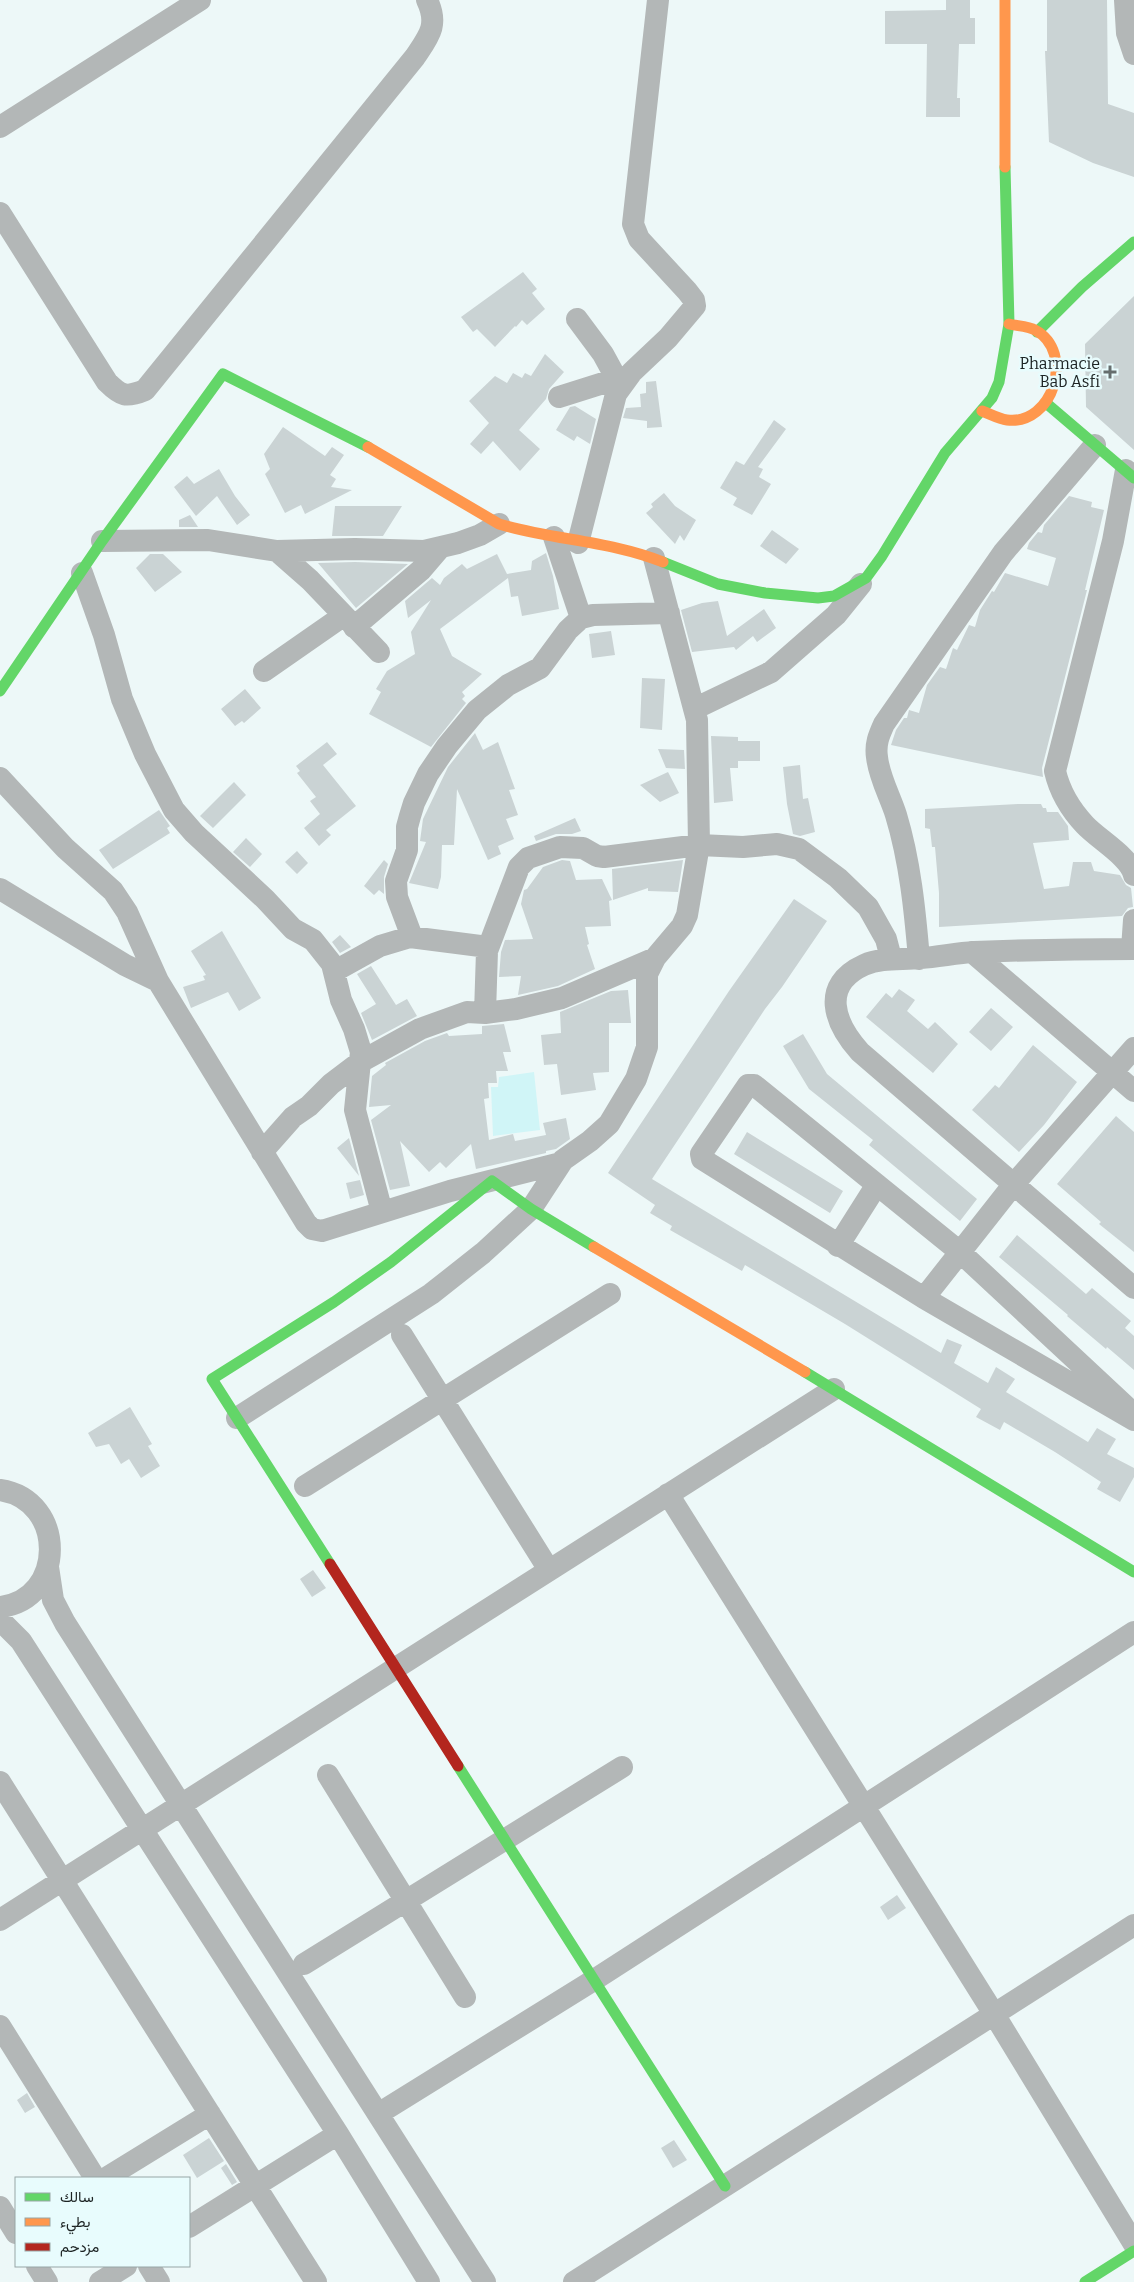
<svg xmlns="http://www.w3.org/2000/svg" width="1134" height="2282" viewBox="0 0 1134 2282" font-family="Bitter,Vazirmatn,serif">
  <style>
    .green { fill: #d0f5f7 }
    .building { fill: #cad3d4 }
    .lines { fill: none; stroke-linecap: round; stroke-linejoin: round }
    .street { stroke: #b3b7b7; stroke-width: 22 }
    .fast { stroke: #63d668; stroke-width: 11 }
    .slow { stroke: #ff974d; stroke-width: 11 }
    .jam { stroke: #b3261e; stroke-width: 11 }
    .poi-dot { fill: #666e6e; stroke: #e8fcfd; stroke-width: 2 }
    .labels { text-anchor: middle; stroke-width: 5; stroke-linejoin: round; paint-order: stroke }
    .poi-label { font-size: 16px; fill: #1d2424; stroke: #e8fcfd; text-anchor: end }
  </style>
  <rect width="100%" height="100%" fill="#edf8f8"/>
  <path class="green" d="M 534,1072 L 540,1130 L 493,1136 L 491,1087 L 498,1087 L 499,1077 Z"/>
  <path class="building" d="M 946,0 L 970,0 L 970,18 L 975,18 L 975,44 L 959,44 L 957,98 L 960,98 L 960,117 L 926,117 L 927,44 L 885,44 L 885,11 L 946,10 Z
    M 1047,0 L 1107,0 L 1108,104 L 1134,113 L 1134,177 L 1093,163 L 1049,142 L 1045,51 L 1047,51 Z
    M 523,272 L 537,289 L 532,293 L 545,309 L 527,325 L 522,320 L 516,327 L 515,326 L 495,347 L 477,329 L 473,332 L 461,317 Z
    M 1134,296 L 1134,450 L 1086,407 L 1085,344 Z
    M 545,354 L 564,372 L 549,389 L 546,399 L 519,430 L 540,449 L 520,471 L 493,441 L 481,454 L 470,444 L 489,423 L 469,401 L 495,376 L 507,383 L 513,373 L 522,378 L 525,373 L 531,376 Z
    M 656,381 L 662,427 L 647,428 L 647,421 L 623,418 L 626,408 L 641,407 L 640,394 L 646,393 L 646,382 Z
    M 575,406 L 596,419 L 590,444 L 577,436 L 574,441 L 556,430 L 570,407 Z
    M 774,420 L 786,429 L 758,467 L 763,469 L 759,477 L 771,484 L 752,515 L 733,505 L 737,498 L 720,488 L 736,461 L 744,465 Z
    M 283,427 L 325,456 L 332,447 L 344,455 L 330,475 L 336,479 L 331,487 L 352,490 L 305,514 L 301,505 L 285,513 L 265,474 L 270,469 L 264,454 Z
    M 219,469 L 235,496 L 250,515 L 237,525 L 217,496 L 196,516 L 174,487 L 187,476 L 194,484 Z
    M 664,493 L 675,506 L 696,520 L 684,541 L 680,535 L 675,544 L 646,513 L 653,507 L 651,504 Z
    M 1069,496 L 1092,502 L 1091,507 L 1104,510 L 1085,590 L 1087,590 L 1042,768 L 1043,777 L 891,745 L 896,730 L 904,718 L 907,718 L 909,710 L 919,713 L 927,685 L 940,667 L 946,669 L 953,648 L 957,650 L 969,625 L 975,627 L 980,610 L 992,591 L 994,592 L 1005,573 L 1048,586 L 1056,558 L 1027,549 L 1029,543 L 1038,532 L 1042,533 L 1044,525 Z
    M 335,506 L 402,506 L 383,536 L 332,536 Z
    M 190,515 L 198,527 L 179,527 L 179,520 Z
    M 772,530 L 799,549 L 786,564 L 760,546 Z
    M 546,553 L 553,576 L 559,609 L 522,616 L 518,596 L 511,597 L 508,578 L 440,629 L 452,656 L 482,674 L 462,692 L 465,696 L 462,699 L 466,703 L 431,747 L 369,714 L 381,692 L 376,689 L 387,671 L 415,654 L 411,632 L 431,600 L 408,618 L 405,601 L 432,578 L 440,585 L 444,578 L 462,564 L 467,569 L 497,554 L 507,574 L 531,570 L 532,561 Z
    M 150,554 L 163,554 L 182,572 L 155,592 L 136,568 Z
    M 355,562 L 408,564 L 356,608 L 318,563 Z
    M 718,601 L 727,636 L 764,609 L 776,628 L 757,642 L 753,636 L 736,650 L 734,647 L 692,652 L 681,610 L 702,603 Z
    M 611,631 L 615,655 L 592,658 L 589,634 Z
    M 642,678 L 665,679 L 662,730 L 640,728 Z
    M 245,689 L 261,708 L 244,723 L 242,721 L 235,726 L 221,709 Z
    M 475,733 L 483,750 L 498,742 L 515,789 L 509,790 L 518,815 L 506,819 L 514,839 L 498,846 L 501,854 L 488,860 L 457,789 L 454,845 L 442,845 L 441,877 L 438,889 L 409,883 L 426,842 L 420,841 L 423,819 L 448,767 Z
    M 711,736 L 738,737 L 738,741 L 760,741 L 760,761 L 738,761 L 738,768 L 730,768 L 733,801 L 714,803 Z
    M 327,742 L 337,754 L 323,765 L 356,806 L 326,830 L 331,835 L 319,846 L 304,828 L 320,814 L 310,801 L 316,797 L 297,773 L 300,771 L 296,766 Z
    M 658,749 L 684,750 L 685,769 L 666,768 Z
    M 800,765 L 803,799 L 808,798 L 815,832 L 800,836 L 793,834 L 787,804 L 783,767 Z
    M 668,772 L 679,793 L 660,802 L 640,785 Z
    M 234,782 L 246,795 L 213,828 L 200,816 Z
    M 1018,804 L 1041,804 L 1043,808 L 1046,808 L 1047,812 L 1058,812 L 1068,826 L 1069,840 L 1033,843 L 1044,889 L 1069,886 L 1073,862 L 1091,862 L 1094,871 L 1120,875 L 1126,885 L 1131,888 L 1133,907 L 1128,908 L 1122,916 L 939,927 L 939,893 L 935,847 L 932,847 L 930,829 L 925,828 L 925,809 Z
    M 159,810 L 170,826 L 167,828 L 170,833 L 113,869 L 99,850 Z
    M 575,818 L 581,831 L 572,834 L 556,834 L 536,841 L 534,836 Z
    M 246,838 L 262,854 L 250,867 L 233,852 Z
    M 297,851 L 308,863 L 297,874 L 285,862 Z
    M 384,860 L 388,864 L 384,877 L 384,894 L 379,890 L 374,895 L 364,886 Z
    M 562,860 L 570,861 L 576,880 L 602,879 L 612,900 L 609,901 L 611,926 L 585,927 L 589,944 L 587,945 L 595,969 L 558,986 L 518,995 L 521,976 L 499,977 L 501,952 L 505,940 L 533,939 L 521,904 L 524,890 L 527,889 L 543,867 Z
    M 683,860 L 678,892 L 648,891 L 648,888 L 613,900 L 612,869 Z
    M 794,899 L 827,921 L 782,987 L 765,1009 L 652,1179 L 941,1353 L 947,1339 L 962,1345 L 954,1363 L 988,1383 L 996,1367 L 1015,1379 L 1006,1392 L 1088,1442 L 1097,1428 L 1116,1439 L 1107,1454 L 1134,1468 L 1134,1477 L 1120,1502 L 1097,1489 L 1101,1482 L 1055,1452 L 1004,1422 L 1000,1430 L 976,1417 L 981,1409 L 845,1324 L 745,1265 L 742,1271 L 670,1230 L 672,1226 L 650,1213 L 655,1205 L 608,1173 L 729,991 Z
    M 222,931 L 261,998 L 239,1011 L 228,992 L 191,1008 L 183,987 L 205,980 L 203,976 L 206,975 L 191,951 Z
    M 340,935 L 351,947 L 340,953 L 332,942 Z
    M 371,966 L 396,1005 L 407,999 L 417,1016 L 372,1040 L 361,1013 L 376,1004 L 357,974 Z
    M 899,989 L 915,1000 L 907,1011 L 928,1029 L 935,1022 L 958,1044 L 933,1073 L 866,1017 L 886,993 L 892,998 Z
    M 628,990 L 631,1023 L 609,1023 L 609,1072 L 593,1073 L 596,1090 L 561,1095 L 557,1064 L 544,1065 L 541,1035 L 561,1033 L 560,1012 L 611,991 Z
    M 991,1008 L 1013,1027 L 991,1051 L 969,1032 Z
    M 504,1024 L 511,1052 L 503,1052 L 508,1071 L 496,1071 L 497,1083 L 488,1083 L 489,1098 L 484,1099 L 489,1140 L 513,1134 L 515,1141 L 546,1135 L 543,1123 L 566,1118 L 570,1139 L 556,1149 L 546,1151 L 546,1153 L 476,1169 L 471,1144 L 446,1168 L 440,1162 L 429,1172 L 400,1141 L 410,1186 L 390,1190 L 371,1120 L 391,1105 L 369,1107 L 372,1076 L 386,1065 L 385,1063 L 425,1041 L 447,1033 L 449,1036 L 482,1034 L 482,1026 Z
    M 803,1034 L 827,1074 L 977,1199 L 960,1221 L 869,1145 L 873,1140 L 809,1089 L 783,1046 Z
    M 1033,1045 L 1077,1082 L 1044,1125 L 1019,1152 L 972,1110 L 995,1085 L 999,1088 Z
    M 1116,1116 L 1134,1132 L 1134,1252 L 1099,1224 L 1101,1222 L 1057,1184 Z
    M 747,1132 L 843,1191 L 830,1213 L 734,1154 Z
    M 349,1138 L 359,1176 L 337,1148 Z
    M 360,1180 L 364,1195 L 350,1199 L 346,1183 Z
    M 1017,1235 L 1086,1294 L 1092,1288 L 1131,1321 L 1125,1328 L 1134,1336 L 1134,1370 L 1107,1347 L 1106,1349 L 1067,1316 L 1068,1315 L 999,1257 Z
    M 130,1407 L 152,1444 L 148,1446 L 160,1466 L 141,1478 L 129,1459 L 121,1464 L 109,1444 L 96,1447 L 88,1433 Z
    M 313,1570 L 326,1588 L 312,1597 L 300,1579 Z
    M 897,1895 L 906,1908 L 888,1920 L 880,1907 Z
    M 27,2093 L 35,2107 L 25,2113 L 17,2100 Z
    M 209,2138 L 224,2161 L 197,2178 L 183,2155 Z
    M 674,2140 L 687,2160 L 673,2168 L 661,2148 Z
    M 226,2164 L 237,2182 L 232,2185 L 221,2168 Z"/>
  <g class="lines">
    <path class="street" d="M 1125,0 L 1127,33 L 1134,54
      M 0,127 L 200,0
      M 0,213 L 107,382 C 121,396 126,398 145,390 L 415,57 C 429,36 439,25 427,0
      M 577,319 L 603,354 L 621,387
      M 559,397 L 616,379
      M 1126,470 L 1113,541 L 1055,771 C 1060,793 1070,809 1085,825 C 1098,839 1130,857 1134,875
      M 554,537 L 581,618
      M 102,541 L 208,540 L 277,551 L 355,549 L 424,551 L 458,543 L 480,535 L 499,524
      M 578,543 L 616,394 L 632,372 L 668,338 L 695,306 L 694,300 L 687,291 L 639,239 L 633,224 L 658,0
      M 277,551 L 310,580 L 379,652
      M 82,573 L 104,635 L 122,699 L 145,754 L 174,810 L 194,833 L 265,899 L 293,929 L 313,940 L 332,964 L 341,1000 L 354,1029 L 361,1052 L 355,1110 L 382,1212
      M 354,627 L 421,570 L 439,549
      M 264,671 L 343,616
      M 694,709 L 771,672 L 836,615 L 861,584
      M 0,778 L 65,848 L 113,891 L 127,912 L 158,981 L 306,1223 L 312,1229 L 322,1231 L 450,1191 L 561,1163
      M 0,889 L 125,965 L 158,981
      M 412,937 L 397,897 L 396,881 L 407,850 L 407,827 L 410,816 L 414,803 L 428,774 L 447,746 L 477,710 L 508,685 L 540,668 L 568,630 L 581,618 L 593,615 L 669,613
      M 1132,949 L 1134,920
      M 1134,949 C 1081,949 1027,950 974,952 C 956,953 938,957 921,958 C 901,960 882,957 864,965 C 820,985 834,1023 860,1052 L 1134,1288
      M 972,952 L 1134,1091
      M 919,959 C 915,911 910,861 896,815 C 890,796 879,777 877,757 C 875,744 879,735 884,724 L 1003,553 L 1095,445
      M 335,971 L 380,946 L 410,937 L 488,947
      M 485,1013 L 487,951 L 519,867 L 528,858 L 560,847 L 583,848 L 597,856 L 604,857 L 699,845 L 743,847 L 777,844 L 799,849 L 838,878 L 868,907 L 886,939 L 891,958
      M 262,1152 L 293,1117 L 309,1106 L 331,1084 L 360,1062 L 420,1029 L 467,1012 L 485,1013 L 516,1009 L 562,998 L 655,958
      M 838,1246 L 876,1186
      M 924,1298 L 1013,1185 L 1134,1048
      M 402,1335 L 549,1570
      M 1134,1414 L 960,1252 L 754,1085 L 748,1085 L 701,1154 L 702,1159 L 924,1298 L 1134,1420
      M 237,1418 L 431,1294 L 483,1253 L 531,1209 L 563,1160 L 590,1141 L 609,1124 L 636,1079 L 647,1047 L 647,974 L 655,958 L 682,926 L 687,915 L 699,845 L 697,720 L 654,558
      M 305,1486 L 610,1294
      M 0,1490 C 67,1500 66,1600 0,1607
      M 668,1494 L 994,2014 L 1134,2244
      M 48,1567 L 53,1600 L 65,1623 L 485,2282
      M 0,1620 L 21,1641 L 338,2134 L 429,2282
      M 328,1775 L 465,1997
      M 0,1782 L 316,2282
      M 0,1920 L 834,1389
      M 304,1964 L 622,1767
      M 0,2026 L 95,2178
      M 378,2114 L 594,1980 L 1134,1632
      M 106,2178 L 210,2114
      M 0,2207 L 16,2233
      M 189,2227 L 338,2134
      M 37,2266 L 47,2282
      M 149,2266 L 159,2282
      M 100,2282 L 126,2266
      M 574,2282 L 1134,1925"/>
    <path class="fast" d="M 1037,332 L 1082,287 L 1134,242
      M 1046,403 L 1134,478
      M 663,562 L 718,584 L 765,593 L 818,598 L 834,596 L 866,578 L 882,556 L 945,453 L 992,398 L 999,382 L 1009,324 L 1005,167
      M 0,691 L 102,541 L 223,374 L 368,447
      M 805,1372 L 1134,1572
      M 330,1564 L 212,1379 L 334,1302 L 391,1262 L 492,1181 L 531,1209 L 594,1247
      M 458,1766 L 725,2186
      M 1085,2282 L 1134,2251"/>
    <path class="slow" d="M 1005,0 L 1005,167
      M 982,411 C 990,414 999,419 1007,420 C 1053,426 1076,352 1035,330 C 1028,326 1017,326 1009,324
      M 368,447 L 499,524 C 553,540 611,541 663,562
      M 594,1247 L 805,1372"/>
    <path class="jam" d="M 330,1564 L 458,1766"/>
  </g>
  <path class="poi-dot" d="M1107.5 364.5h5v5h5v5h-5v5h-5v-5h-5v-5h5z"/>
  <g class="labels">
    <g class="poi-label">
      <text x="1100" y="369">Pharmacie<tspan x="1100" dy="18">Bab Asfi</tspan></text>
    </g>
  </g>
  <rect x="15" y="2177" width="175" height="90" fill="#e8fcfd" stroke="#97a6a6"/>
  <rect x="25" y="2193" width="25" height="8" fill="#63d668" stroke="#97a6a6"/>
  <text x="60" y="2202" font-size="15" fill="#1d2424">سالك</text>
  <rect x="25" y="2218" width="25" height="8" fill="#ff974d" stroke="#97a6a6"/>
  <text x="60" y="2227" font-size="15" fill="#1d2424">بطيء</text>
  <rect x="25" y="2243" width="25" height="8" fill="#b3261e" stroke="#97a6a6"/>
  <text x="60" y="2252" font-size="15" fill="#1d2424">مزدحم</text>
</svg>
